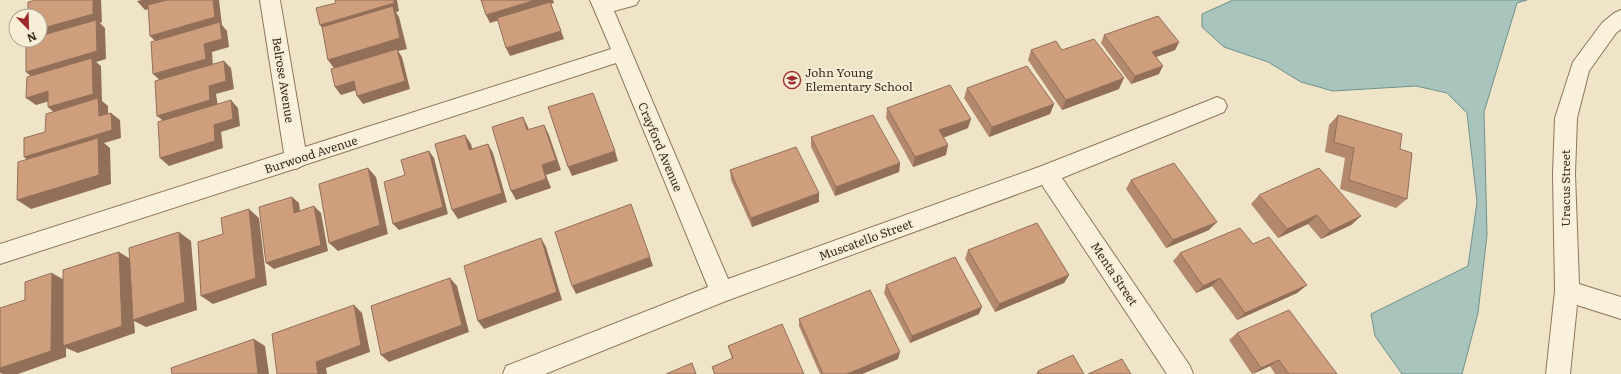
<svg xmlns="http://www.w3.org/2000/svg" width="1621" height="374" viewBox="0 0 1621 374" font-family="Literata,serif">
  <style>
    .water { fill: #a9c4bc; stroke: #6f938a }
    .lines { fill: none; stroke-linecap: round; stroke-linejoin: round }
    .minor-casing { stroke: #8d765c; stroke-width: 2 }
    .minor { fill: #faf1dc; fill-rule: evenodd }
    .wall { fill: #b2896c }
    .shaded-wall { fill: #916f58 }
    .building { fill: #cf9f7d; stroke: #916f58 }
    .labels { text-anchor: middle; stroke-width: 4; stroke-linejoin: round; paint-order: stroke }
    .poi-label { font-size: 12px; fill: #3d2e20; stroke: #f7eed8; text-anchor: start }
    .street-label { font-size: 12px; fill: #3d2e20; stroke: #f7eed8 }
  </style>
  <rect width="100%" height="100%" fill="#f0e4c8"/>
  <path class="water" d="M 1233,0 L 1527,0 L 1517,3 L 1484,112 L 1487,235 L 1478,313 L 1462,374 L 1402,374 L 1375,336 L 1371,314 L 1468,266 L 1477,202 L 1467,113 L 1447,93 L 1416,86 L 1333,91 L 1301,82 L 1268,62 L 1224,47 L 1202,27 L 1202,14 Z"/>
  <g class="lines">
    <g class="minor-casing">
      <path id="minor" d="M 260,0 L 280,0 L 305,147 L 611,49 L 590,0 L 639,0 L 636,5 L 614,11 L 728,279 L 1039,167 L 1210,100 L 1217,97 L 1224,100 L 1227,106 L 1224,112 L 1062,178 L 1190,366 L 1193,374 L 1167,374 L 1042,185 L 726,301 L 545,374 L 503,374 L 506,366 L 708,287 L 616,63 L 304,165 L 296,169 L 294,169 L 0,264 L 0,244 L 284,153 Z
        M 1621,10 L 1621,29 L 1616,33 L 1589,71 L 1577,118 L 1575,174 L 1579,284 L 1621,297 L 1621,319 L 1577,305 L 1570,374 L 1546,374 L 1555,291 L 1553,174 L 1555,118 L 1573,62 L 1602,23 L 1614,13 Z"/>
    </g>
    <use href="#minor" class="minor"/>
  </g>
  <path class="wall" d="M 1104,35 L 1179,42 L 1175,50 L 1156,57 L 1159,74 L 1131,84 L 1101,43 Z
    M 1031,50 L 1062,50 L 1119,89 L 1062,110 L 1028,60 Z
    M 967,88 L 1054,104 L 1050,114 L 989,137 L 964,98 Z
    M 887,108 L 968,128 L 943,138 L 946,155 L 913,167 L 886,118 Z
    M 1338,115 L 1400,149 L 1407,199 L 1396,208 L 1340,189 L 1345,158 L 1325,152 L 1329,125 Z
    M 811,137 L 900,163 L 899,172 L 835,196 L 811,147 Z
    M 730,170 L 819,202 L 752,227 L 731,180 Z
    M 1131,180 L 1209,230 L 1166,248 L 1126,189 Z
    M 1259,195 L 1361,216 L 1351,225 L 1321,239 L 1308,224 L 1278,238 L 1251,204 Z
    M 1253,244 L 1307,285 L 1297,293 L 1237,320 L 1212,286 L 1196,293 L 1173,261 L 1180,253 Z
    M 968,250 L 1069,275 L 1064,283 L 995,312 L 965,259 Z
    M 886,285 L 979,314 L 910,343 L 884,293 Z
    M 799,319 L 898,359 L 862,374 L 820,374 L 799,326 Z
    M 1237,333 L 1337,374 L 1275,374 L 1270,366 L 1252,374 L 1229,340 Z
    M 728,346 L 804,374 L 714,374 L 712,367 L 732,359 Z
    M 1038,371 L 1084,374 L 1036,374 Z"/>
  <path class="shaded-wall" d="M 93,0 L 101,0 L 102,22 L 100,23 L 105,28 L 106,59 L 96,62 L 101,66 L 102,101 L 108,106 L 108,124 L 57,115 L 48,107 L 93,94 L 35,80 L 26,72 L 40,40 L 40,29 Z
    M 142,0 L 180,0 L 145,10 L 137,1 Z
    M 213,0 L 219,0 L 222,25 L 227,31 L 229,47 L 212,52 L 213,67 L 162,82 L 153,74 L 204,44 L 158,44 L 150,36 Z
    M 394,0 L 397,0 L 399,11 L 396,12 L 399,17 L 407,49 L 398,51 L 402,57 L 410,89 L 363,104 L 357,96 L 405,81 L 336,71 L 328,60 L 326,33 L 320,25 Z
    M 535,0 L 553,0 L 554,3 L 551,4 L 564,39 L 510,56 L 506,48 L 551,4 L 490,23 L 486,15 Z
    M 1179,42 L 1175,50 L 1148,60 L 1152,52 Z
    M 224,61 L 231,68 L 234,89 L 216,94 L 218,107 L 166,123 L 157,116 L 209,86 Z
    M 1163,66 L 1159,74 L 1131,84 L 1135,76 Z
    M 1124,78 L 1119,89 L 1062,110 L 1066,100 Z
    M 354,81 L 360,89 L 341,95 L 335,87 Z
    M 48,91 L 57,99 L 36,105 L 26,98 Z
    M 231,100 L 238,108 L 240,126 L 221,132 L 223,148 L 169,166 L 160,158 L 214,125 Z
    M 1054,104 L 1050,114 L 989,137 L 992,127 Z
    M 111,113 L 120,120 L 121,138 L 104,143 L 110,148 L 111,184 L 31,209 L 17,200 L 34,164 L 24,157 Z
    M 523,117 L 528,127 L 532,140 L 527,130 Z
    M 971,119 L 968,128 L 937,140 L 939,130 Z
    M 544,125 L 549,135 L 561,170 L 546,175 L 551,188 L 516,200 L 511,191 L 542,165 Z
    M 465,135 L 471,144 L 475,159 L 469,150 Z
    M 488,144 L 493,153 L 507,202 L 458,219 L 452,210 Z
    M 948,145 L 946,155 L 913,167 L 915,157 Z
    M 429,151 L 434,158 L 448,214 L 399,230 L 393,224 Z
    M 615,151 L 618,161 L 572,176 L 568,167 Z
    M 900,163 L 899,172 L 835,196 L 836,187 Z
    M 368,168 L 376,177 L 388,234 L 338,251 L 329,243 Z
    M 819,193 L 819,202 L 752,227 L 751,218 Z
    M 292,197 L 299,203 L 301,220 L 294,213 Z
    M 314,206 L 321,213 L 328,251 L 274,269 L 266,263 Z
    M 249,209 L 259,218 L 267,285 L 213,304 L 201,296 Z
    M 1317,215 L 1308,224 L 1278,238 L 1287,229 Z
    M 1361,216 L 1351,225 L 1321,239 L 1330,231 Z
    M 1217,222 L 1209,230 L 1166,248 L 1173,240 Z
    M 179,232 L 191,241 L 197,310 L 146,327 L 134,321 L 135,333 L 78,353 L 66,348 L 66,357 L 18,374 L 3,374 L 0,373 L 0,368 L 52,273 L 66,281 L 119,252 L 132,260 Z
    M 541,238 L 546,247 L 562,300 L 484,329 L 478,321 Z
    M 650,257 L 653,266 L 576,294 L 572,286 Z
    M 1069,275 L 1064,283 L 995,312 L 999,304 Z
    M 450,278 L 457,286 L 469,332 L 389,362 L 381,355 Z
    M 1220,278 L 1212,286 L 1196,293 L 1203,286 Z
    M 1307,285 L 1297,293 L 1237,320 L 1245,313 Z
    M 354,305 L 362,313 L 370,352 L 326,368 L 327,374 L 318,374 L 316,362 Z
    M 982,307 L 979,314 L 910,343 L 912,336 Z
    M 254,339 L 265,346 L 269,374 L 258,374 Z
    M 900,352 L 898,359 L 862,374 L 847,374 Z
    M 1279,360 L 1270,366 L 1253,374 L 1261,368 Z"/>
  <path class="building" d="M 36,0 L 93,0 L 93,14 L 40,29 L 40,16 L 28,16 L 28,2 Z
    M 167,0 L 213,0 L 215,17 L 150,36 L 148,5 Z
    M 335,0 L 394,0 L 394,3 L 320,25 L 316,8 L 336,3 Z
    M 481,0 L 535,0 L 486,15 Z
    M 550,2 L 561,31 L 506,48 L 497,18 Z
    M 393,6 L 400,38 L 328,60 L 322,27 Z
    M 1158,16 L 1179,42 L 1152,52 L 1163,66 L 1135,76 L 1104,35 Z
    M 96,20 L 97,51 L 26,72 L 26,40 L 40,40 L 40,36 Z
    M 220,22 L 222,39 L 204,44 L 206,59 L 153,74 L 151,42 Z
    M 1094,39 L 1124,78 L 1066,100 L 1031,50 L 1056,41 L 1062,50 Z
    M 397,49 L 405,81 L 357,96 L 354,81 L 335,87 L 331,69 Z
    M 92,58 L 93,94 L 48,107 L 48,91 L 26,98 L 27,77 Z
    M 224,61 L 226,81 L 209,86 L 210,100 L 157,116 L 155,81 Z
    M 1027,66 L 1054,104 L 992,127 L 967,88 Z
    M 950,85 L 971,119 L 939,130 L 948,145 L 915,157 L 887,108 Z
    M 593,93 L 615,151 L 568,167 L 548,107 Z
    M 98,98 L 99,116 L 111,113 L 112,130 L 24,157 L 24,138 L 45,132 L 46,114 Z
    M 231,100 L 233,119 L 214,125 L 215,141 L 160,158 L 158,122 Z
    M 873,115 L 900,163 L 836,187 L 811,137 Z
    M 1338,115 L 1402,134 L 1400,149 L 1412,153 L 1407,199 L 1349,180 L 1354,148 L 1334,142 Z
    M 523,117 L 527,130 L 544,125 L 556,160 L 542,165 L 546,179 L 511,191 L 492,127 Z
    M 465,135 L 469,150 L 488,144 L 502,193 L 452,210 L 435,144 Z
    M 98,138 L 99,175 L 17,200 L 18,162 Z
    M 796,147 L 819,193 L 751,218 L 730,170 Z
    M 429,151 L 443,207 L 393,224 L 384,182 L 405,175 L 401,160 Z
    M 1174,163 L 1217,222 L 1173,240 L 1131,180 Z
    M 368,168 L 380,225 L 329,243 L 319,184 Z
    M 1319,168 L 1361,216 L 1330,231 L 1317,215 L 1287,229 L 1259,195 Z
    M 292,197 L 294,213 L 314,206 L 321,245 L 266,263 L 259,207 Z
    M 631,204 L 650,257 L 572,286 L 555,232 Z
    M 249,209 L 256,278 L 201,296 L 198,242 L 223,234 L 221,218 Z
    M 1037,223 L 1069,275 L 999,304 L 968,250 Z
    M 1240,228 L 1253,244 L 1269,237 L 1307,285 L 1245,313 L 1220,278 L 1203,286 L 1180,253 Z
    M 179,232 L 185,302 L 133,320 L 129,248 Z
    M 541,238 L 557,292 L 478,321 L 464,266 Z
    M 119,252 L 122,326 L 63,346 L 63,270 Z
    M 955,257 L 982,307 L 912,336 L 886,285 Z
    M 52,273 L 51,351 L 0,368 L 0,308 L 25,300 L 25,282 Z
    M 450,278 L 462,325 L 381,355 L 371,306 Z
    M 870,290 L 900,352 L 847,374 L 823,374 L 799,319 Z
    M 354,305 L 361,345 L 316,362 L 318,374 L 277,374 L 272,334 Z
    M 1289,310 L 1337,374 L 1289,374 L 1279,360 L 1261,368 L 1237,333 Z
    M 782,324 L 804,374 L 715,374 L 712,367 L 733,358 L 728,346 Z
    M 254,339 L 258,374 L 172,374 L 171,368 Z
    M 1073,355 L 1084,374 L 1040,374 L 1038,371 Z
    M 1122,359 L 1131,374 L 1088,374 Z
    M 692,363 L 696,374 L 666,374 Z"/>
  <defs>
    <g id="school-ring" transform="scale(0.9)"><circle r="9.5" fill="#f7eed8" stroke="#9e2a2b" stroke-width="1.5"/><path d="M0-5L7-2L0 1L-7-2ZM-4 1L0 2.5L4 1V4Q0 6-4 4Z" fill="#9e2a2b"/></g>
  </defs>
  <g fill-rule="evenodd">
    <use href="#school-ring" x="792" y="80"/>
  </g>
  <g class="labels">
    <g class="poi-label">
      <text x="805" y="77">John Young<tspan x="805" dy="14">Elementary School</tspan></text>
    </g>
    <g class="street-label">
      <text transform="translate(283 80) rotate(81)" y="4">Belrose Avenue</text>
      <text transform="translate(660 147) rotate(67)" y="4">Crayford Avenue</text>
      <text transform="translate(311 155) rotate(-18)" y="4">Burwood Avenue</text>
      <text transform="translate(1566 188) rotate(-90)" y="4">Uracus Street</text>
      <text transform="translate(866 240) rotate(-20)" y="4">Muscatello Street</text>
      <text transform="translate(1114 274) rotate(56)" y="4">Menta Street</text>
    </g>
  </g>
  <g transform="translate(28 28) rotate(157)"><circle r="19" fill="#f7eed8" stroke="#ada18e"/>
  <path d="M0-3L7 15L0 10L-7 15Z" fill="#9e2a2b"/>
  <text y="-6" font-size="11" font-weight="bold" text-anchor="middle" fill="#3d2e20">N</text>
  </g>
</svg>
